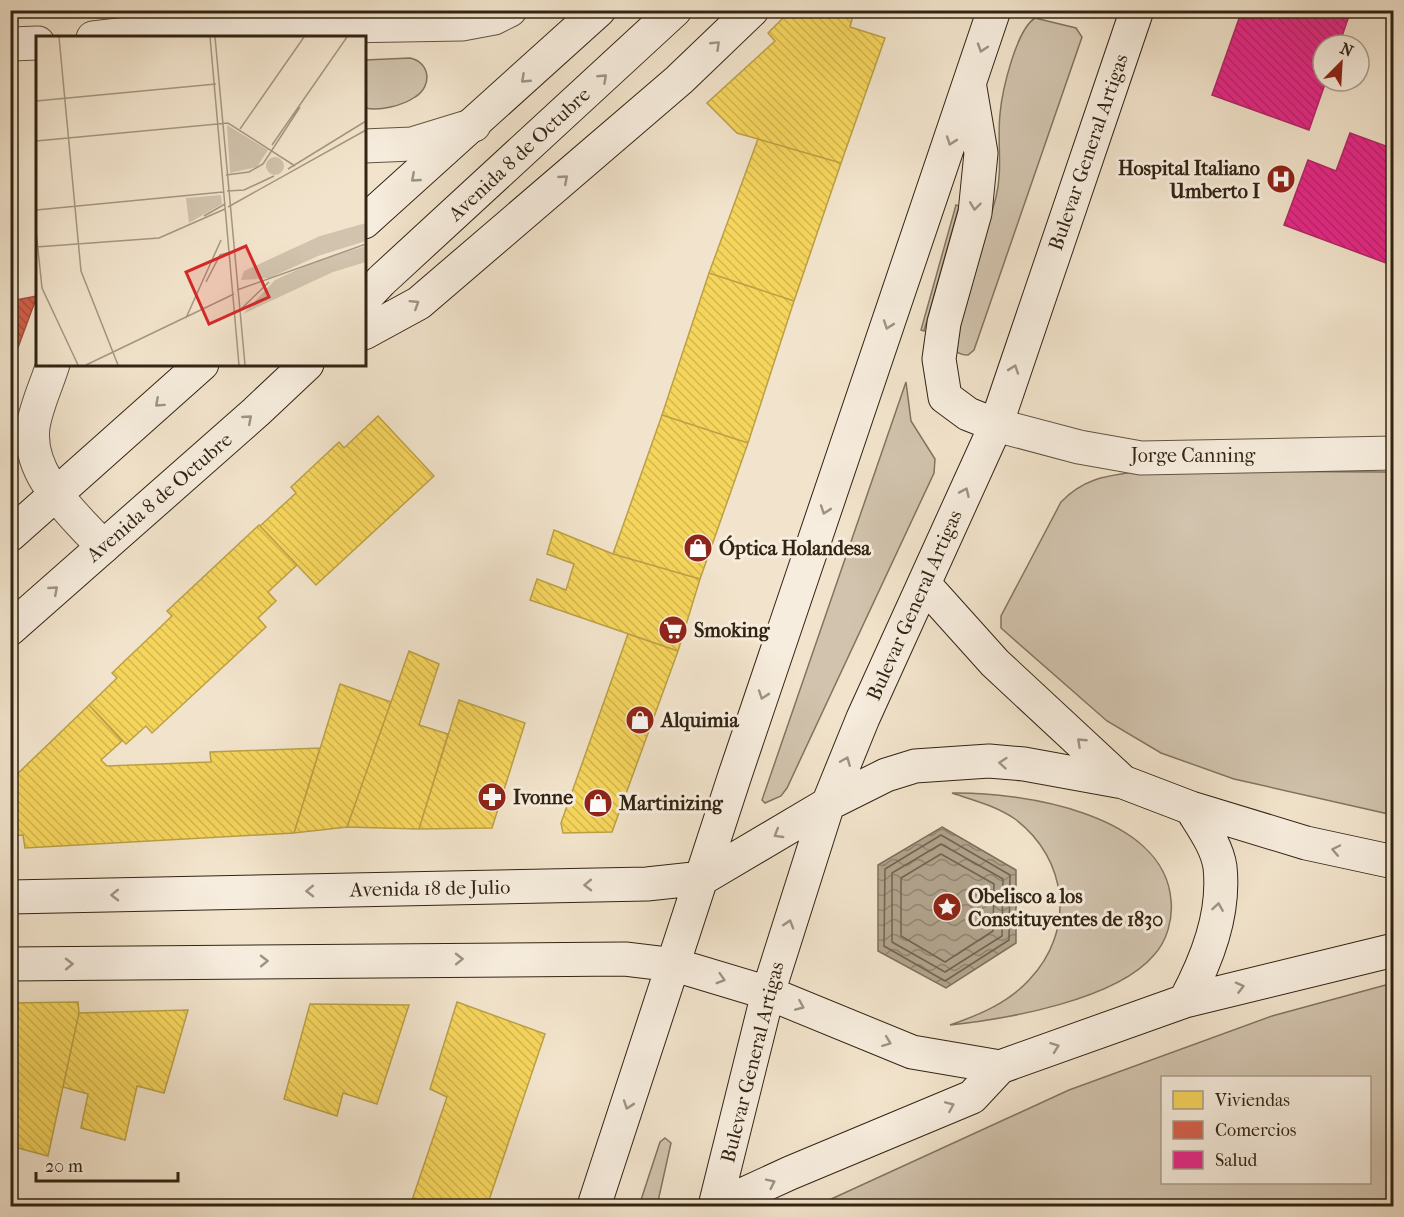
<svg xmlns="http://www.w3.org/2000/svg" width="1404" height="1217" viewBox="0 0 1404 1217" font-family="'IM FELL French Canon',serif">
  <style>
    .green { fill: #d1c3ad; stroke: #827460; stroke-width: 1.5; fill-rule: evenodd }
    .water { fill: url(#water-waves); stroke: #7e705c; stroke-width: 1.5 }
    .homes { fill: url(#homes-back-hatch); stroke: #bba046; stroke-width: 1.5 }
    .shops { fill: url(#shops-back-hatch); stroke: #a54e3c; stroke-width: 1.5 }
    .health { fill: url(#health-back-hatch); stroke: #b12866; stroke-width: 1.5 }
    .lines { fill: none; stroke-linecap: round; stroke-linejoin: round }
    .shore { stroke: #726450; stroke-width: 1.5 }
    .street-casing { stroke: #625441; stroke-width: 35 }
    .secondary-casing { stroke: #322413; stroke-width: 35 }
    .street { stroke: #f7edde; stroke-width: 33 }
    .secondary { stroke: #f7edde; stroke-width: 33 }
    .oneway { stroke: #9e9383 }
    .labels { text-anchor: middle; stroke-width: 6; stroke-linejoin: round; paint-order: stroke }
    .street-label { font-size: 20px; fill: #322413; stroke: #f7edde }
    .poi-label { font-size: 20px; font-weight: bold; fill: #322413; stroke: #f7edde; text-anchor: start }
    .inset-road { fill: none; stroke: #a59782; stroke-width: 1.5 }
    .view { fill: #d62828; fill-opacity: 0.15; stroke: #d62828; stroke-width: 3 }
    .inset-edge { fill: none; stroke: #322413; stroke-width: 3 }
  </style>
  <defs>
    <pattern id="water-waves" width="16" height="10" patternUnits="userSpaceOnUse" patternTransform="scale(1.5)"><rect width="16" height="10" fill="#b1a38d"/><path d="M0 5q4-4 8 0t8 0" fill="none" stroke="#918572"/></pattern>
    <pattern id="homes-back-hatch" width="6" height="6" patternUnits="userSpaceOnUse" patternTransform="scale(1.5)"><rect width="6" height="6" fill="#f6d55c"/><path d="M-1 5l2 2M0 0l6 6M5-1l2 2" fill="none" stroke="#d3b74f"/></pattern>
    <pattern id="shops-back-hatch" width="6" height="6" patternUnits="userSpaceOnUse" patternTransform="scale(1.5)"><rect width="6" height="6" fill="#d6604d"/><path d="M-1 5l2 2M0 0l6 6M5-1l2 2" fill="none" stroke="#ae4f3f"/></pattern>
    <pattern id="health-back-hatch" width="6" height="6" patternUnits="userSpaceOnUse" patternTransform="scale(1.5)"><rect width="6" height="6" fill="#e7298a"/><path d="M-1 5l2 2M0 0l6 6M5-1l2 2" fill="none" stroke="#bc2370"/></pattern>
  </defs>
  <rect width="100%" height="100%" fill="#f2e4cc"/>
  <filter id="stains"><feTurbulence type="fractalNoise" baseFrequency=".00333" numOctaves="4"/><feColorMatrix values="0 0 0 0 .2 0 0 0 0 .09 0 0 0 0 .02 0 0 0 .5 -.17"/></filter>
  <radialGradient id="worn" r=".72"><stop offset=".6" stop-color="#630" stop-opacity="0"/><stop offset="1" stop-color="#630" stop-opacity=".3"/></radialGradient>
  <path class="green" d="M 1035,18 L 1076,28 L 1082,37 L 974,350 L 968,355 C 958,355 954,351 951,341 C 966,293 983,245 996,197 C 1003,169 997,142 1000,114 C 1002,91 1016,30 1035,18 Z
    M 410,58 C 430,62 433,86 415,97 C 402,106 380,111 365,108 L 365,60 Z
    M 956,205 L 959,206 L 924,331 L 921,330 Z
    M 906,382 L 911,421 L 935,459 L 934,473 L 787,788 L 781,796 L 765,803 L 762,800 Z
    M 1141,471 L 1393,472 L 1393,815 L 1234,779 L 1161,753 L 1107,721 L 1001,628 L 1001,616 L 1061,502 C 1085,477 1108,476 1141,471 Z
    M 952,793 C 1020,792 1164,813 1171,900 C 1173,919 1167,941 1154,955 C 1116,1000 1007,1019 950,1025 C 979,1015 1008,1003 1029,980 C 1076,931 1068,859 1015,819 C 996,806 973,800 952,793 Z
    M 1393,983 L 1393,1206 L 816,1206 L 1069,1090 L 1272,1016 ZM 1162,1078 L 1370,1078 L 1370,1182 L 1162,1182 Z
    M 665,1138 L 671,1143 L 657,1206 L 639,1206 L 660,1142 Z"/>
  <path class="water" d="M 942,827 L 1016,870 L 1016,943 L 946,988 L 878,951 L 878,865 Z"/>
  <path class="homes" d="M 791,10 L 840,10 L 853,15 L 850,27 L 885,38 L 841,163 L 737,133 L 707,103 L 775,41 L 768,33 Z
    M 758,139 L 841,163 L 794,301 L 709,273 Z
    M 709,273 L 794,301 L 748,443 L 662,415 Z
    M 662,415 L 748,443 L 700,579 L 613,554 Z
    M 378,416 L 434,476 L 316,585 L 260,526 L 296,493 L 291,487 L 339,442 L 344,448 Z
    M 259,525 L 297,565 L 268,592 L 276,601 L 258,618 L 266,627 L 152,733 L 146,726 L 126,744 L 89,705 L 117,678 L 112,673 L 172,616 L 167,611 Z
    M 554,530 L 613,554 L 700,579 L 678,651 L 530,600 L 537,579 L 566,590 L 574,564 L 547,554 Z
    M 628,634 L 678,651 L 612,832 L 563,833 L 561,823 Z
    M 409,651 L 439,664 L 419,725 L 448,734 L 419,829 L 347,827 Z
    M 340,684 L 391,702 L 347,827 L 294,833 Z
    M 459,700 L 525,723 L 492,828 L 419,829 Z
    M 89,705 L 122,741 L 101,760 L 107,766 L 211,762 L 210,752 L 320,748 L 294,833 L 25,848 L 23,835 L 10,836 L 10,781 Z
    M 78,1002 L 79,1013 L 48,1156 L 10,1146 L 10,1003 Z
    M 457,1002 L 545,1034 L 487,1206 L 410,1206 L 447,1097 L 430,1089 Z
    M 310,1004 L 409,1005 L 377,1104 L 343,1093 L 337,1116 L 284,1099 Z
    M 188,1010 L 164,1093 L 137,1086 L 125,1140 L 81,1128 L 88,1094 L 63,1087 L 79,1013 Z"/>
  <path class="shops" d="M 37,296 L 10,369 L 10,301 Z"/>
  <path class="health" d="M 1242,10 L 1351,10 L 1339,45 L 1323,45 L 1323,81 L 1326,81 L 1309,130 L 1212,95 Z
    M 1350,133 L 1394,149 L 1394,266 L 1284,225 L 1308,160 L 1336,171 Z"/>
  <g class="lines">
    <path class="shore" d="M 941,835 L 1010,875 L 1009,940 L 945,981 L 884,946 L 885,869 Z
      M 941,844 L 1003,879 L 1002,936 L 945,972 L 892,942 L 892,873 Z
      M 941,854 L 994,884 L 993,931 L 945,962 L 901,936 L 901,878 Z"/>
    <g class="street-casing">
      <path id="street" d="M 93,38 L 170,29 L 462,24 L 494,18 L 510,10
        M 10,44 L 38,43
        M 364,146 L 412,144 L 474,125
        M 53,364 C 47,384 36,406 33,427 C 27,476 73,513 103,547
        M 996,425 L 1079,447 L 1141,458 L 1394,453"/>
    </g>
    <g class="secondary-casing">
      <path id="secondary" d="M 970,88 L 981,153 L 975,213 L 944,323 L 939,359 L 945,397 L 968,414 L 996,425
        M 364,222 L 599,10
        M 364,299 L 381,281 L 675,10
        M 364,333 L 419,303 L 679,80 L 752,10
        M 10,535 L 202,364
        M 924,584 L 995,663 L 1123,782
        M 10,629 L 256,412 L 307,364
        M 10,897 L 647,884 L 703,878 L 828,804 L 886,775 L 915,766 L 989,761 L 1024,764 L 1123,782 L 1191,808 L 1306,843 L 1394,862
        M 10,964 L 625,959 L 675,965 L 768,993 L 912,1052 L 1000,1067
        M 1185,1001 C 1207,960 1225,914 1220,867 C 1217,846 1202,826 1191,808
        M 594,1206 L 735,775 L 994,10
        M 715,1206 L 768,993 L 828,804 L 863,718 L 996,425 L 1137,10
        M 718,1206 L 790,1173 L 972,1097 L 1000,1067 L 1185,1001 L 1394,950"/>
    </g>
    <use href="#street" class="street"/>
    <use href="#secondary" class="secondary"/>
  </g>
  <defs><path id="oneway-chevron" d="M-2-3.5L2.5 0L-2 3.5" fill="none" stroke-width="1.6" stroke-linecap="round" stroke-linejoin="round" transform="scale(1.5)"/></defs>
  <g class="oneway">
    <use href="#oneway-chevron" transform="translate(716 45) rotate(-44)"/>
    <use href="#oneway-chevron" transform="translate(982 48) rotate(108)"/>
    <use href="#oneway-chevron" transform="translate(603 78) rotate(-43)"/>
    <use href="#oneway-chevron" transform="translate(525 79) rotate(137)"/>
    <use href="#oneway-chevron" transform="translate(951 141) rotate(109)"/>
    <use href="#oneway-chevron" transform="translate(415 178) rotate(139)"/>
    <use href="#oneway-chevron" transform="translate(564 179) rotate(-41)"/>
    <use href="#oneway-chevron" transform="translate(975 206) rotate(97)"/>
    <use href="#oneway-chevron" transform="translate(415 304) rotate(-32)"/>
    <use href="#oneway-chevron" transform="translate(888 325) rotate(109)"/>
    <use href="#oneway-chevron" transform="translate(1014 369) rotate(-71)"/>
    <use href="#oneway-chevron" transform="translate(159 403) rotate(138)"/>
    <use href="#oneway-chevron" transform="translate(248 419) rotate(-41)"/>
    <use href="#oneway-chevron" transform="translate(965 492) rotate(-66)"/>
    <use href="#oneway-chevron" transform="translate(825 510) rotate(109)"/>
    <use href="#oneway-chevron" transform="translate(54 590) rotate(-41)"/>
    <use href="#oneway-chevron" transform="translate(763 695) rotate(109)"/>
    <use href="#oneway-chevron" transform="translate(1081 742) rotate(-137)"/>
    <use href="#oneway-chevron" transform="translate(846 761) rotate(-68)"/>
    <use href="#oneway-chevron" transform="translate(1003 763) rotate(-175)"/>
    <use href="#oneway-chevron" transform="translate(778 834) rotate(149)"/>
    <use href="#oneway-chevron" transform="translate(1336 850) rotate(-168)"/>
    <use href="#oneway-chevron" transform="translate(588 885) rotate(179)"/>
    <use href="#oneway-chevron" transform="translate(310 891) rotate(179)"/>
    <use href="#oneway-chevron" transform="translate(115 895) rotate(179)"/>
    <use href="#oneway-chevron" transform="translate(1218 907) rotate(-81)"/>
    <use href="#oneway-chevron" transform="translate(789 924) rotate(-73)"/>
    <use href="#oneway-chevron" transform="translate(459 959) rotate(-1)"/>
    <use href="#oneway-chevron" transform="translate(264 961) rotate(-1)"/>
    <use href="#oneway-chevron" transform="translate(69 964) rotate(-1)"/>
    <use href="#oneway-chevron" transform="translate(721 979) rotate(17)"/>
    <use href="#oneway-chevron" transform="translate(1240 987) rotate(-14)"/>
    <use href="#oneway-chevron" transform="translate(800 1006) rotate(23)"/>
    <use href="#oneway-chevron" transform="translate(887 1042) rotate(21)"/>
    <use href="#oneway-chevron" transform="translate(1055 1047) rotate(-20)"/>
    <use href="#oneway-chevron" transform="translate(628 1105) rotate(109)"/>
    <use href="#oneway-chevron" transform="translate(950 1106) rotate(-23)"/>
    <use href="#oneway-chevron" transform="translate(771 1183) rotate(-26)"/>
  </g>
  <defs>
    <g id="hospital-disc" transform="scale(1.5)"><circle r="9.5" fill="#8f2418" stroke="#f7edde"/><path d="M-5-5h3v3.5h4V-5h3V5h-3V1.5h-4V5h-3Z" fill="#fff"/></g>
    <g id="shop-disc" transform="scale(1.5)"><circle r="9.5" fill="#8f2418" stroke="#f7edde"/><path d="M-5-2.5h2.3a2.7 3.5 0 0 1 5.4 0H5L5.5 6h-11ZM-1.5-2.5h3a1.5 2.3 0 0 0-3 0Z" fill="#fff"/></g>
    <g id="supermarket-disc" transform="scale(1.5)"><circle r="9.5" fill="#8f2418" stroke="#f7edde"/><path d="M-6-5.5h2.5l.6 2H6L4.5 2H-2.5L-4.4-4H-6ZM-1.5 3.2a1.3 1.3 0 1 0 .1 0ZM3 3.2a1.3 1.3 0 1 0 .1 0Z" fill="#fff"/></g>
    <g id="pharmacy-disc" transform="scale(1.5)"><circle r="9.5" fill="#8f2418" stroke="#f7edde"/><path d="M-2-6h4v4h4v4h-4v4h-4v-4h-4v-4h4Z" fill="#fff"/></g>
    <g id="sight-disc" transform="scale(1.5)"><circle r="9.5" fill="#8f2418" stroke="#f7edde"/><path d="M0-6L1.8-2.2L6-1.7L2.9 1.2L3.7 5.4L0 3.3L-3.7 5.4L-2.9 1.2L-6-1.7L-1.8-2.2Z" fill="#fff"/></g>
  </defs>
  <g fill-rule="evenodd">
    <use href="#hospital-disc" x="1281" y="179"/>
    <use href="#shop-disc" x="698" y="548"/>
    <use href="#supermarket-disc" x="673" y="630"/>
    <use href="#shop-disc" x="640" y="720"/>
    <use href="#pharmacy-disc" x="492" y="797"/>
    <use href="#shop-disc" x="598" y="803"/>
    <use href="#sight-disc" x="947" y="907"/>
  </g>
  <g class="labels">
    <g class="street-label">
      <text transform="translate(1088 152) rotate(-71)" y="7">Bulevar General Artigas</text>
      <text transform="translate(519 154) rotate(-43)" y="7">Avenida 8 de Octubre</text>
      <text x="1193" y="462">Jorge Canning</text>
      <text transform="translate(159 497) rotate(-41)" y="7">Avenida 8 de Octubre</text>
      <text transform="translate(914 605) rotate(-66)" y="7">Bulevar General Artigas</text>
      <text transform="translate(430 888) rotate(-1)" y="7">Avenida 18 de Julio</text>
      <text transform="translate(752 1062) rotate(-76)" y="7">Bulevar General Artigas</text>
    </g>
    <g class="poi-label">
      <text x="1260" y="175" text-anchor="end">Hospital Italiano<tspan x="1260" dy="23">Umberto I</tspan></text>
      <text x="719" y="555">Óptica Holandesa</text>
      <text x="694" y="637">Smoking</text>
      <text x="661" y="727">Alquimia</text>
      <text x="513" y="804">Ivonne</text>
      <text x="619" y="810">Martinizing</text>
      <text x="968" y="903">Obelisco a los<tspan x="968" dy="23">Constituyentes de 1830</tspan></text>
    </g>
  </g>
  <g transform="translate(36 36)">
    <rect width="330" height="330" fill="#f2e4cc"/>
    <path d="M 191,89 L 232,114 L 221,131 L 194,137 ZM230 130a9 9 0 1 1 18 0a9 9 0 1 1-18 0ZM 185,159 L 186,168 L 153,187 L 150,162 ZM 330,187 L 330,205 L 282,220 L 233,242 L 205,244 L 208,235 L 284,200 ZM 330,210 L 330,226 L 297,236 L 207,278 L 239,244 L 283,224 Z" fill="#d1c3ad"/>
    <path class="inset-road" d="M 23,1 L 45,235 L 82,329M 174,1 L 203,329M 179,1 L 209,329M 0,65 L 180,48M 204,93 L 268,1M 0,105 L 192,87 L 259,130M 236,109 L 311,1M 252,133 L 330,85M 190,139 L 213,136 L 227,128 L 264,71M 191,155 L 208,154 L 238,140M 192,171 L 330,94M 0,174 L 187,156M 168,180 L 189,168M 0,194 L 6,252 L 42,329M 0,211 L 123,202 L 189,173M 170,246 L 184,219 L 195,216M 201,254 L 330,208M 204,274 L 233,246M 150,282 L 185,204M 50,329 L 198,258"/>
    <path class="view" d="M 210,210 L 233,261 L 173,288 L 150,236 Z"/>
    <rect width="330" height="330" class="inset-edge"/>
  </g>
  <rect width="1404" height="1217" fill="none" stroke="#f2e4cc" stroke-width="36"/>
  <rect x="12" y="12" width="1380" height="1193" fill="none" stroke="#322413" stroke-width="3"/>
  <rect x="18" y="18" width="1368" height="1181" fill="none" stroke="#322413" stroke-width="1.5"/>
  <rect x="1161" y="1076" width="210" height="108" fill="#f7edde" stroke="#a89d8d" stroke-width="1.5"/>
  <rect x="1173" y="1091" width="30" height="18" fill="#f6d55c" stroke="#a89d8d" stroke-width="1.5"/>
  <text x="1215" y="1106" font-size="18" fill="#322413">Viviendas</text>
  <rect x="1173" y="1121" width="30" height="18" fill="#d6604d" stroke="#a89d8d" stroke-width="1.5"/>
  <text x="1215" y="1136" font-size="18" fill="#322413">Comercios</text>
  <rect x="1173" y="1151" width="30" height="18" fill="#e7298a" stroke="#a89d8d" stroke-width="1.5"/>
  <text x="1215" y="1166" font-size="18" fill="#322413">Salud</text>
  <g transform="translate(1341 63) rotate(24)"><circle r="28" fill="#f7edde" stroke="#a89d8d" stroke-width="1.5"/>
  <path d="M0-4.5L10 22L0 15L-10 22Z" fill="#8f2418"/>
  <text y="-9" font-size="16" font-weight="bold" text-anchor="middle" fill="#322413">N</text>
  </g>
  <path d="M36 1172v9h142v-9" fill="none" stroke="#322413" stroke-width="3"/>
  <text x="45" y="1172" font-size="18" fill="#322413" stroke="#f7edde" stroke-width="4.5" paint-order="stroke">20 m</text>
  <rect width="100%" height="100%" filter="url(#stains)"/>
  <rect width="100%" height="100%" fill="url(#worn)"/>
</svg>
